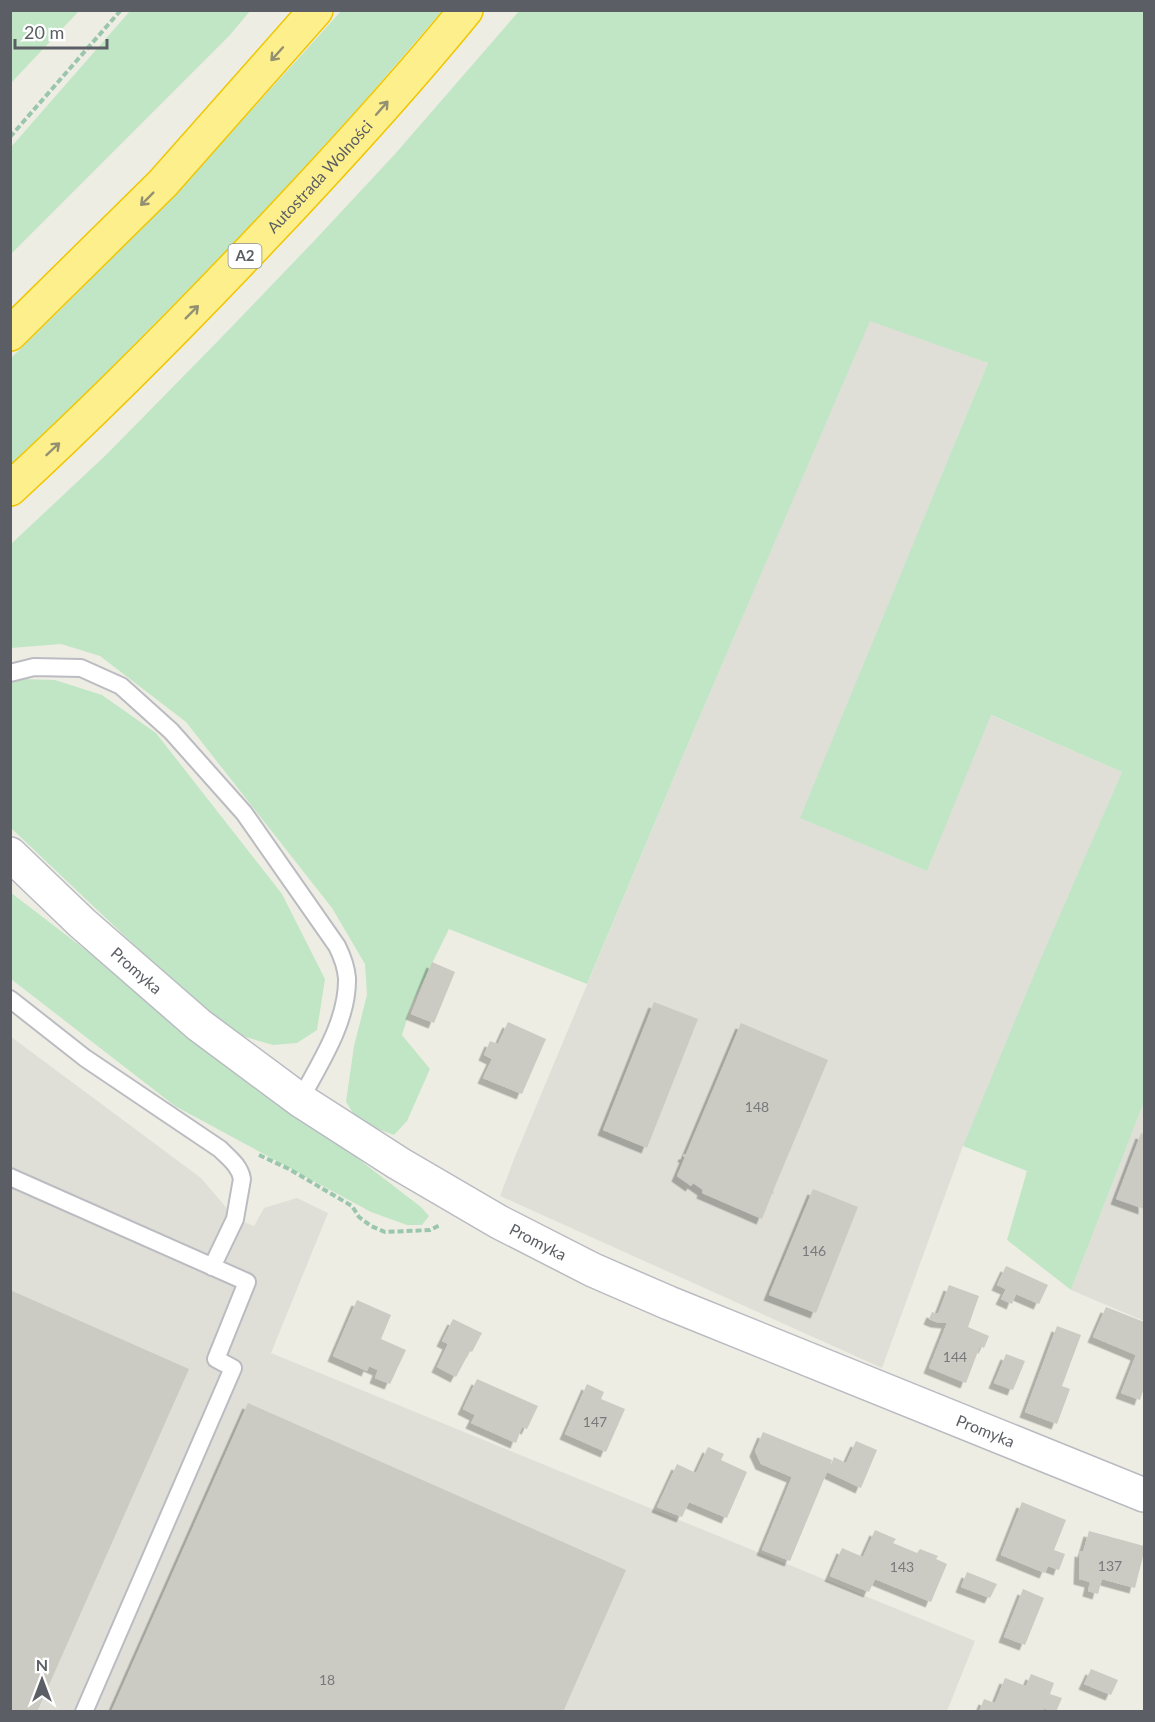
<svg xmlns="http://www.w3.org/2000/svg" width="1155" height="1722" viewBox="0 0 1155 1722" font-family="Lato,sans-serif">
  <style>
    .industrial { fill: #dfdfd8 }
    .green { fill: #c0e6c5 }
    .building { fill: #cbcac3; filter: url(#shadow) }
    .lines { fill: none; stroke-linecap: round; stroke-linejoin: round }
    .lane-casing { stroke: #bbbcc2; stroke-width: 20 }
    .secondary-casing { stroke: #b9bbc2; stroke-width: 36 }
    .highway-casing { stroke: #f0c601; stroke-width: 36 }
    .path { stroke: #99c6ac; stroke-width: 4; stroke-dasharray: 6 3; stroke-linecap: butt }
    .lane { stroke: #fff; stroke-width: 16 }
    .secondary { stroke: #fff; stroke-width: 33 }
    .highway { stroke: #fcef8c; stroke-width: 33 }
    .oneway { stroke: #939172 }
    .labels { text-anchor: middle; stroke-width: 6; stroke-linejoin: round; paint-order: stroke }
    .number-label { font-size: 14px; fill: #77797c }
    .shield { fill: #fff; stroke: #8c8e92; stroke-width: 1.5 }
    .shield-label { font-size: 15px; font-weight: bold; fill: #5b5e64 }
    .street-label { font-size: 16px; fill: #5b5e64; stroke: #fff }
  </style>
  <defs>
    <filter id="shadow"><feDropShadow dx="-5.5" dy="5.5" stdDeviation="0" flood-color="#0004"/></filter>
  </defs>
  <rect width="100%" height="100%" fill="#eeede3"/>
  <path class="industrial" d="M 870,320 L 988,363 L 801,818 L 927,871 L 990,715 L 1122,772 L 963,1146 L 882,1368 L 500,1196 L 516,1154 L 693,732 Z
    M 10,1036 L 201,1178 L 236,1219 L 254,1226 L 264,1208 L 297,1198 L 328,1213 L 271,1353 L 975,1641 L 947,1711 L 11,1711 Z
    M 1144,1102 L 1144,1321 L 1071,1290 Z"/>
  <path class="green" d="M 11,10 L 79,11 L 11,83 L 10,11 Z
    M 130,11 L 250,11 L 230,35 L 11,254 L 11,147 Z
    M 341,11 L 442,11 L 360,106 L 245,232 L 90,389 L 11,466 L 11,358 C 126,247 235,130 341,11 Z
    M 519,11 L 1144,11 L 1144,1102 L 1071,1290 L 1007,1240 L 1027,1171 L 963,1146 L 1036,970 L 1122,772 L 991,715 L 927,871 L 800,818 L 988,363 L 870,321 L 693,732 L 587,984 L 449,929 L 411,1006 L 402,1035 L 430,1069 L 407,1121 L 394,1135 L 359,1122 L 346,1102 L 354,1046 L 367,995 L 365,964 L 332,908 L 186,722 L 100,656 L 61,644 L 11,648 L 11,544 L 106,455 L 217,342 L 314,241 L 395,154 Z
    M 20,679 L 55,680 L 102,695 L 156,733 L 282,894 L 325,979 L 317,1030 L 297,1043 L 273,1045 L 239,1035 L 190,998 L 11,828 L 10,754 L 12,751 L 10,748 L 10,683 Z
    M 10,892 L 421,1207 L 429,1216 L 422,1225 L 407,1225 L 371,1212 L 175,1106 L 11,979 Z"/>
  <path class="building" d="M 432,962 L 455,972 L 434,1023 L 411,1014 Z
    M 654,1002 L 698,1019 L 647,1148 L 603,1130 Z
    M 508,1022 L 546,1039 L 522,1094 L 483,1078 L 492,1059 L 484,1055 L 490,1041 L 498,1044 Z
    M 741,1023 L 828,1060 L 773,1191 L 774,1193 L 772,1194 L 762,1219 L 702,1193 L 703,1190 L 693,1183 L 691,1186 L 677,1176 L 685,1157 L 683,1157 L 684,1154 L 686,1154 Z
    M 1141,1133 L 1144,1134 L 1144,1209 L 1116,1199 Z
    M 813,1189 L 858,1207 L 816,1313 L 769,1295 Z
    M 1006,1266 L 1048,1285 L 1039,1304 L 1016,1294 L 1012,1304 L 1001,1299 L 1006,1289 L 997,1285 Z
    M 949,1285 L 979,1296 L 968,1327 L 989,1336 L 984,1348 L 980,1346 L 966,1383 L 929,1368 L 947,1323 L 936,1322 L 929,1319 L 932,1312 L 938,1314 Z
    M 10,1290 L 189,1369 L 37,1712 L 10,1712 Z
    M 357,1300 L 391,1315 L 381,1339 L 406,1350 L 390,1384 L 375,1378 L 378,1370 L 369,1366 L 367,1371 L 333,1356 Z
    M 1106,1307 L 1144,1322 L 1144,1388 L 1140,1400 L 1121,1393 L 1136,1355 L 1093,1337 Z
    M 453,1319 L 482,1333 L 472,1352 L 470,1351 L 456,1377 L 437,1367 L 448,1344 L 442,1341 Z
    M 1057,1326 L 1081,1335 L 1062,1386 L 1070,1389 L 1057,1424 L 1025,1412 Z
    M 1006,1354 L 1025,1361 L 1013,1390 L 994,1383 Z
    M 477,1379 L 538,1406 L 527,1429 L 522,1427 L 516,1443 L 471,1423 L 475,1415 L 463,1409 Z
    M 587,1384 L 604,1392 L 601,1399 L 625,1409 L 606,1452 L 565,1434 Z
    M 248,1403 L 626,1570 L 563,1712 L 111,1712 Z
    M 763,1432 L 832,1460 L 830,1467 L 834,1457 L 846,1463 L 856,1441 L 877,1450 L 861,1488 L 827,1472 L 790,1561 L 762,1550 L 792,1477 L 761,1464 L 755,1451 Z
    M 708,1447 L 724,1454 L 721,1460 L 747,1472 L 727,1518 L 689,1502 L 682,1517 L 657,1507 L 677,1464 L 696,1473 Z
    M 1022,1502 L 1066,1520 L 1054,1550 L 1065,1554 L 1059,1570 L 1048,1566 L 1045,1573 L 1001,1555 Z
    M 875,1530 L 896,1539 L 893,1543 L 917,1553 L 920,1549 L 938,1556 L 936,1559 L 947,1564 L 931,1602 L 875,1579 L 869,1592 L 830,1576 L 842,1548 L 863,1557 Z
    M 1089,1531 L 1144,1546 L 1144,1552 L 1135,1588 L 1102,1579 L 1098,1594 L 1088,1591 L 1090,1582 L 1079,1579 L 1080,1551 L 1083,1552 Z
    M 967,1572 L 997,1584 L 990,1598 L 961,1587 Z
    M 1023,1589 L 1044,1598 L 1025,1645 L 1004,1637 Z
    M 1091,1669 L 1118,1680 L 1111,1695 L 1084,1684 Z
    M 1031,1674 L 1054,1683 L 1050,1694 L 1062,1698 L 1056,1712 L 1051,1712 L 1044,1708 L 1042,1712 L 979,1712 L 984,1699 L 995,1703 L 1005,1678 L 1026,1686 Z"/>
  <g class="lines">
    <g class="lane-casing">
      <path id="lane" d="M 10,673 L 34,667 L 81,668 L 121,686 L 171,731 L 244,813 L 337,946 C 342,956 346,966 347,978 C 348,1021 320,1063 300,1100
        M 10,999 L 85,1058 L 220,1149 C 229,1158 240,1166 242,1179 L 235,1219 L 212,1267
        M 10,1177 L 247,1282 L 216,1359 L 233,1368 L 84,1712"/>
    </g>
    <g class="secondary-casing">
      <g id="secondary">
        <path id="s1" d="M 10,854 L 82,923 L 199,1025 L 300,1100 L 398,1163 L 499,1222 L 593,1270 L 669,1303 L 1144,1495"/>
      </g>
    </g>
    <g class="highway-casing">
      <g id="highway">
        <path d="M 10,334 L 163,183 L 316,10"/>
        <path id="s2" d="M 10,489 C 100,406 186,319 270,230 C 337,159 404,86 466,10"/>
      </g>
    </g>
    <path class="path" d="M 10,137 L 121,10
      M 259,1155 L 289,1169 L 352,1206 L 359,1217 L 371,1226 L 385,1232 L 430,1230 L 440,1225"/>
    <use href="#lane" class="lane"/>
    <use href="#secondary" class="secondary"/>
    <use href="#highway" class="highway"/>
  </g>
  <defs><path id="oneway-shaft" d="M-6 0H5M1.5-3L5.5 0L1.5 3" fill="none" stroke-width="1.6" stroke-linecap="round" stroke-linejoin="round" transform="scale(1.5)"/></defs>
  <g class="oneway">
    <use href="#oneway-shaft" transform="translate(277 54) rotate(132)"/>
    <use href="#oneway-shaft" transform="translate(382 108) rotate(-49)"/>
    <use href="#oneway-shaft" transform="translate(147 199) rotate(135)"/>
    <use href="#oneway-shaft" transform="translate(192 312) rotate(-45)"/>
    <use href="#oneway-shaft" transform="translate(53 449) rotate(-43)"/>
  </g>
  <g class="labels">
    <g class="number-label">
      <text x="757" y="1112">148</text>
      <text x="814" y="1256">146</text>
      <text x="955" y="1362">144</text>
      <text x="595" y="1427">147</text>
      <text x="1110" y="1571">137</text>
      <text x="902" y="1572">143</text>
      <text x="327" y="1685">18</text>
    </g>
    <rect class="shield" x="228.5" y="244" width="33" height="24" rx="4.5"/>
    <g class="shield-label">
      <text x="245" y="261">A2</text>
    </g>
    <g class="street-label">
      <text dy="6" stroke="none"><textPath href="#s2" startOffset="440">Autostrada Wolności</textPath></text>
      <text dy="6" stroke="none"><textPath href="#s1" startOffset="172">Promyka</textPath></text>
      <text dy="6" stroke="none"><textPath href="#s1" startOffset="658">Promyka</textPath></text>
      <text dy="6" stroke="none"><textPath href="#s1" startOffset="1144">Promyka</textPath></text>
    </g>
  </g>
  <rect width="1155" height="1722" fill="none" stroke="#5b5e64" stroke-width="24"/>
  <g transform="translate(42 1680)" stroke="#ffffff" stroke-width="4.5" paint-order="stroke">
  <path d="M0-4.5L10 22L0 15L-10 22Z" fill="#5b5e64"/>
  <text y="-9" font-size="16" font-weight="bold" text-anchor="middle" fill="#5b5e64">N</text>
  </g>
  <path d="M15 39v9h92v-9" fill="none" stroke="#5b5e64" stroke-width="3"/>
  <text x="24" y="39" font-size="18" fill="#5b5e64" stroke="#ffffff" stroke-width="4.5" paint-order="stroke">20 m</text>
</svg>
